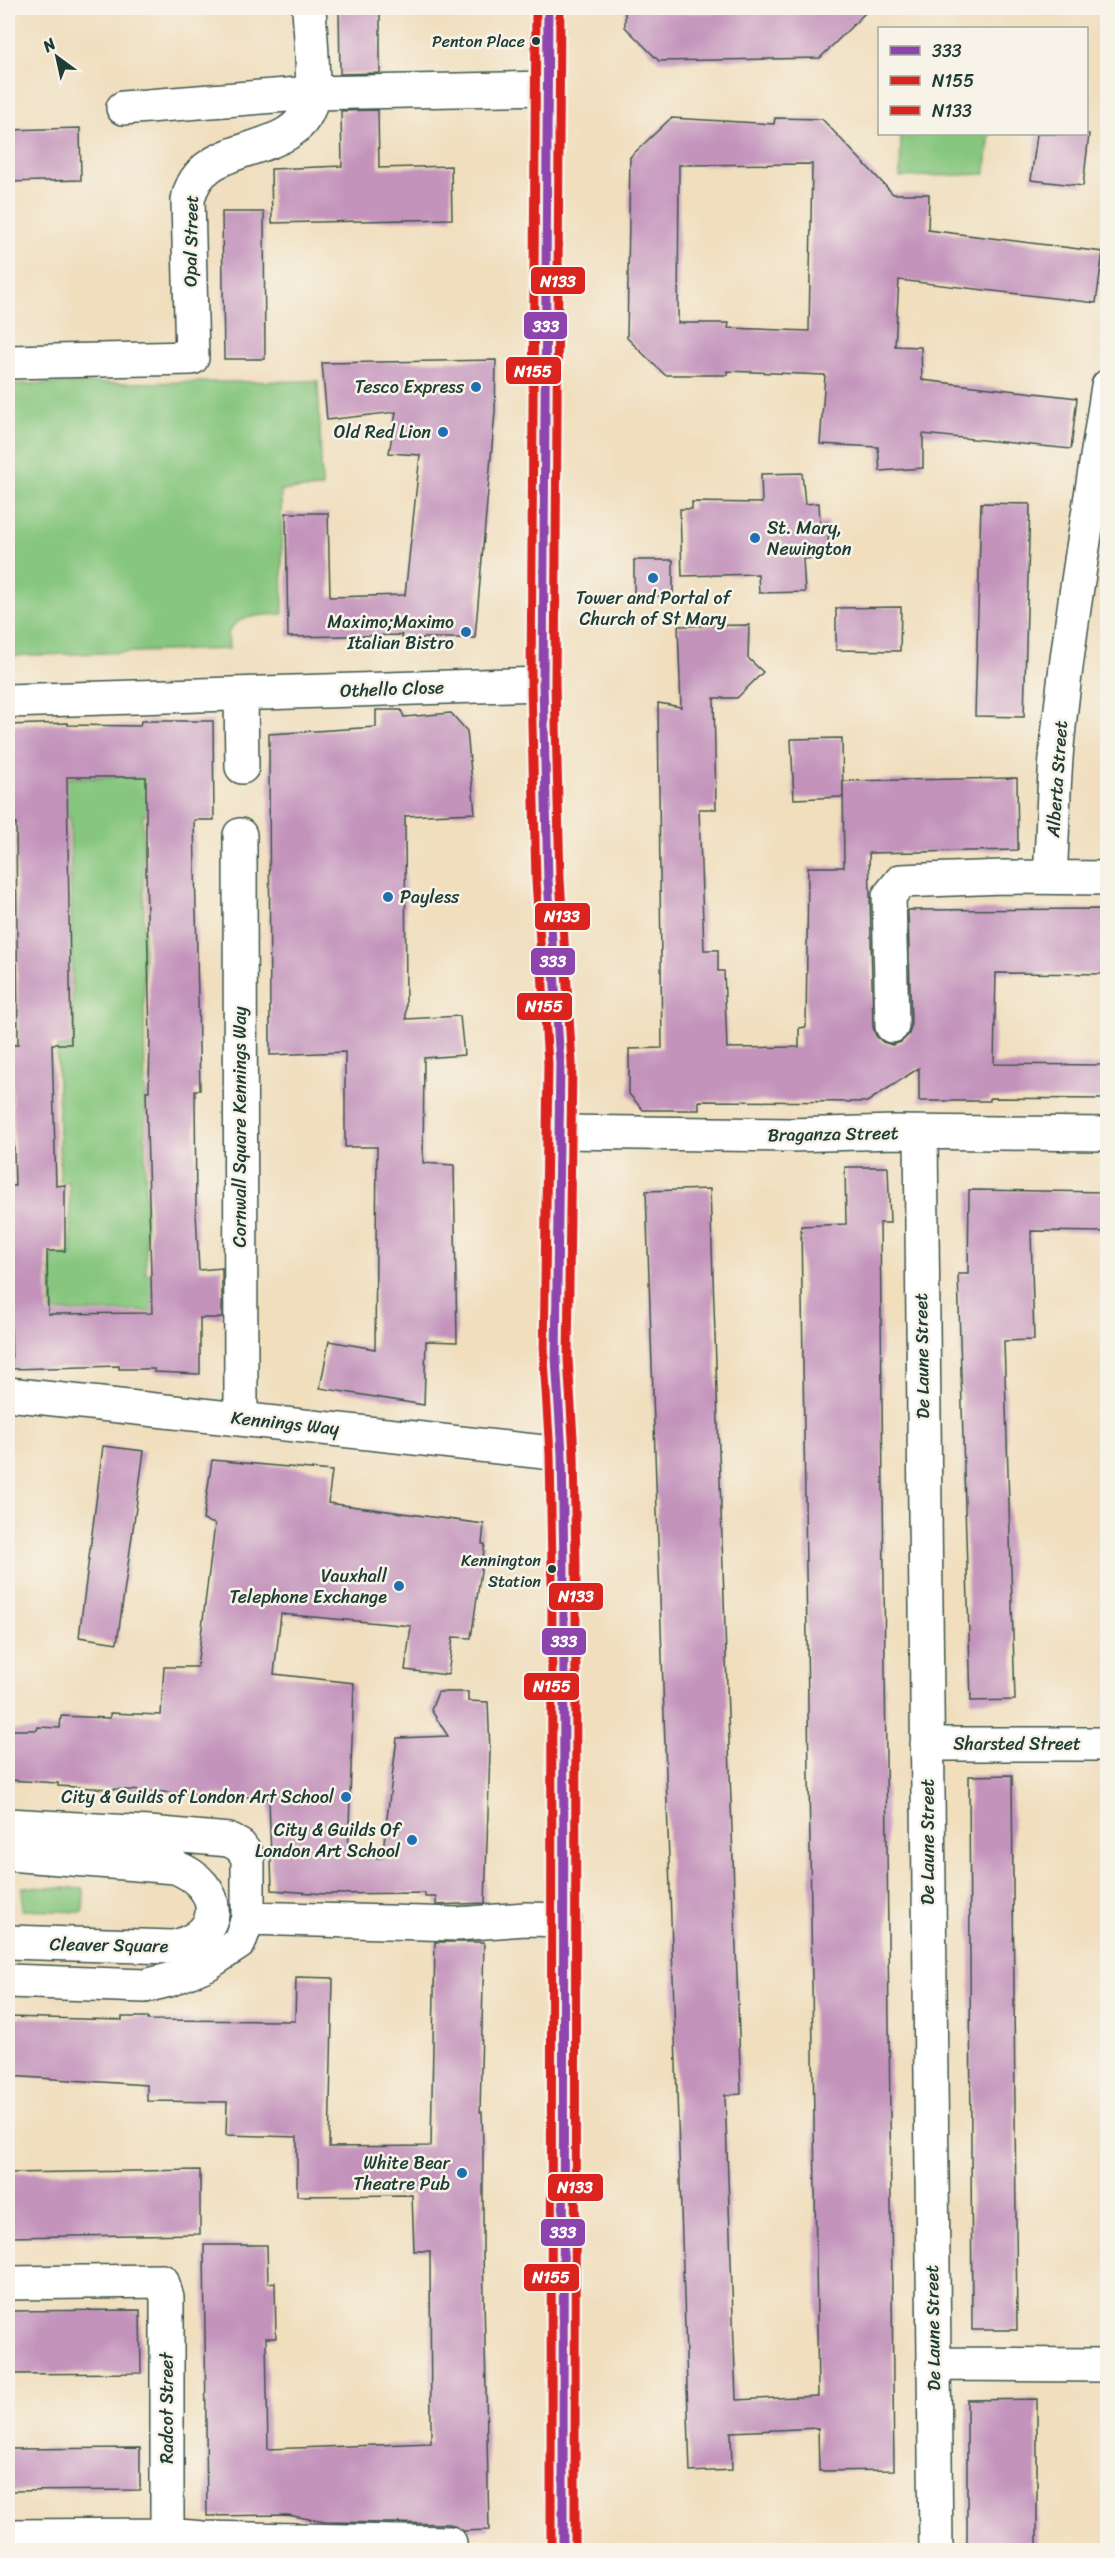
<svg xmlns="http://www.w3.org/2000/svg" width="1115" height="2558" viewBox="0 0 1115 2558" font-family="Sriracha,sans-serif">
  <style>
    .green { fill: #86c67e; stroke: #528259; stroke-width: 1.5 }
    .building { fill: #c393bc; fill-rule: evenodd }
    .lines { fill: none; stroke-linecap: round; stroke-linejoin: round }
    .minor-casing { stroke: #3e5549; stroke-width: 36 }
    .highway-casing { stroke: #3e5549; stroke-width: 36 }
    .minor { stroke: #fff; stroke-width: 33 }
    .highway { stroke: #fff; stroke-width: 33 }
    .bus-1-casing { stroke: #f7f3e8; stroke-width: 14 }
    .bus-2-casing { stroke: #f7f3e8; stroke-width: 14 }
    .bus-3-casing { stroke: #f7f3e8; stroke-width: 14 }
    .bus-1 { stroke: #8e44ad; stroke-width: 9 }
    .bus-2 { stroke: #dc241f; stroke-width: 9 }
    .bus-3 { stroke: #dc241f; stroke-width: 9 }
    .bus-dot { fill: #1f3d34; stroke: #f7f3e8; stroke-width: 2 }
    .poi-dot { fill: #1f6fb2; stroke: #f7f3e8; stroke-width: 2 }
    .labels { text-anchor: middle; stroke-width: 5; stroke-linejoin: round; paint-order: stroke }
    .bus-label { font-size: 16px; fill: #1f3d34; stroke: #f7f3e8; text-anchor: end }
    .street-label { font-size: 18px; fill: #1f3d34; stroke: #f7f3e8 }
    .poi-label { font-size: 18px; fill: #1f3d34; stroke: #f7f3e8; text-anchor: end }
    .line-badge { stroke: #f7f3e8; stroke-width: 2 }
    .badge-label { font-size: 16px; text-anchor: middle; font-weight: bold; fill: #fff }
  </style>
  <rect width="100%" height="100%" fill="#f7f3e8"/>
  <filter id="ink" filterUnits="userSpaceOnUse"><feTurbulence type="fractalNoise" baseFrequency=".0167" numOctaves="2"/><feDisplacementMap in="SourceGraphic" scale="12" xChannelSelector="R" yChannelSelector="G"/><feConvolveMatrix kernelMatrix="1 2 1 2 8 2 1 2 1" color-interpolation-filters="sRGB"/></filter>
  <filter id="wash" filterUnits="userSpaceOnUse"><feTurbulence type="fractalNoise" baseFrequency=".008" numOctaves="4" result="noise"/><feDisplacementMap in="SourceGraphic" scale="24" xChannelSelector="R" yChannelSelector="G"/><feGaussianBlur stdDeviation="1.35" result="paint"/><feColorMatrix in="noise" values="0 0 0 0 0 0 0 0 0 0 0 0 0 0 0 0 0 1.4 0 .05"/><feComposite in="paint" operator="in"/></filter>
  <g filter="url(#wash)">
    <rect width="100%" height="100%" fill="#f0debd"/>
    <path class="green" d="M 901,134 L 990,134 L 985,174 L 900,177 Z
      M 318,381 L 322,488 L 281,490 L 283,614 C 268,615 232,614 228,635 C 228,639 229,645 229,649 L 8,656 L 8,384 Z
      M 167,776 L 168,813 L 143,815 L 146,1274 L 171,1274 L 172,1311 L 51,1312 L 51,1255 L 71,1255 L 69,1182 L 60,1182 L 57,1047 L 73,1046 L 70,816 L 46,816 L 47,779 Z
      M 23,1887 L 84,1889 L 83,1912 L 22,1910 Z"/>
    <g id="blocks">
      <path class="building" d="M 339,8 L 380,8 L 380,73 L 340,74 Z
        M 625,8 L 672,8 L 672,13 L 804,11 L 804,8 L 870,8 L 820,58 L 659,61 L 625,27 Z
        M 378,110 L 379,168 L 451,166 L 452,219 L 272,223 L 271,169 L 342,166 L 341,111 Z
        M 671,118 L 774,124 L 775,118 L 822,119 L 893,194 L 929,194 L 928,230 L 1103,252 L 1096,303 L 899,280 L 895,346 L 921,347 L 922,380 L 1077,398 L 1071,449 L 923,434 L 923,468 L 880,471 L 878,447 L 820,444 L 825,375 L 727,371 L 727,375 L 665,375 L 627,338 L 630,157 ZM 812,164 L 809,331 L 728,328 L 729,323 L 678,323 L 679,165 Z
        M 80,128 L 81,180 L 8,182 L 8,130 Z
        M 1037,134 L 1089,134 L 1083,186 L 1031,180 Z
        M 222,212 L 264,212 L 265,359 L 224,359 Z
        M 496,360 L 495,412 L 475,638 L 402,638 L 402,635 L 288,637 L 286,513 L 328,513 L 330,597 L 405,595 L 420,455 L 389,453 L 396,412 L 327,420 L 322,363 Z
        M 802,473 L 805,504 L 819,503 L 820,523 L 828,522 L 829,557 L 803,559 L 805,592 L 759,593 L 758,574 L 682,576 L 680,509 L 692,509 L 692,502 L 762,503 L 761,474 Z
        M 981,503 L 1030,504 L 1024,717 L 975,716 Z
        M 634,560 L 673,560 L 673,596 L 634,596 Z
        M 901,607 L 900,651 L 836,650 L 836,608 Z
        M 749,625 L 748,658 L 763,672 L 737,698 L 714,698 L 716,809 L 699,809 L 704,950 L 718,950 L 718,971 L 724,971 L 727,1048 L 799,1047 L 799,1028 L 806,1027 L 808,867 L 844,867 L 843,781 L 1017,778 L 1018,850 L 869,853 L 873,1027 L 876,1036 L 883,1042 L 892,1045 L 901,1042 L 909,1034 L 911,1026 L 908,910 L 1107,909 L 1107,974 L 996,973 L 994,1064 L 1107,1065 L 1107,1099 L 990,1098 L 990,1101 L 919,1101 L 919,1068 L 867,1102 L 699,1101 L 699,1110 L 643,1110 L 629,1094 L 629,1049 L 662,1048 L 658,703 L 681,707 L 678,626 Z
        M 376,710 L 401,710 L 404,717 L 451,713 L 467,731 L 475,813 L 405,816 L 406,1019 L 460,1016 L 464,1055 L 424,1058 L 423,1163 L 454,1165 L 457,1342 L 426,1341 L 424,1405 L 320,1388 L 329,1341 L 375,1349 L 377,1147 L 345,1147 L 345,1052 L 270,1055 L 269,734 L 376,727 Z
        M 141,721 L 213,721 L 214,820 L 194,820 L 200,1090 L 195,1090 L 196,1213 L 199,1270 L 222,1268 L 222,1318 L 200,1318 L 200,1374 L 154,1372 L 154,1369 L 119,1369 L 119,1366 L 12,1369 L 11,1329 L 8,1329 L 8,1186 L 15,1186 L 11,1045 L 18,1045 L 16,823 L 8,824 L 8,725 L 68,723 L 68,725 L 140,726 ZM 67,777 L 146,777 L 146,872 L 150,1037 L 149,1091 L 146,1091 L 152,1313 L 48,1314 L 47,1251 L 65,1251 L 65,1185 L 56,1186 L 52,1044 L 71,1044 Z
        M 842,738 L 843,797 L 794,799 L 791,739 Z
        M 845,1167 L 888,1167 L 890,1223 L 880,1223 L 894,2470 L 819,2471 L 818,2428 L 731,2432 L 732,2470 L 690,2472 L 646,1191 L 710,1189 L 741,2094 L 725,2095 L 736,2400 L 818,2396 L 801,1226 L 846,1224 Z
        M 969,1190 L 1107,1192 L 1107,1232 L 1031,1231 L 1034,1340 L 1004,1341 L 1015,1700 L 971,1701 L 958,1274 L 968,1274 Z
        M 103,1446 L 144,1451 L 117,1643 L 79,1637 Z
        M 212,1460 L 332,1471 L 328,1503 L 484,1524 L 482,1544 L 485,1544 L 471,1638 L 453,1637 L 448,1675 L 405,1670 L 411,1626 L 281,1614 L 274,1674 L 354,1683 L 348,1856 L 382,1858 L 397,1738 L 448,1736 L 431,1710 L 438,1692 L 468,1692 L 468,1701 L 488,1702 L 490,1752 L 485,1903 L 436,1905 L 436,1897 L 425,1897 L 425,1893 L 325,1894 L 272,1890 L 269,1798 L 58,1786 L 58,1783 L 8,1780 L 8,1730 L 37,1730 L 38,1727 L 60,1728 L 61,1716 L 110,1718 L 110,1713 L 161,1715 L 164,1667 L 197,1667 L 215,1524 L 203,1520 Z
        M 1012,1775 L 1017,2330 L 972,2330 L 969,1776 Z
        M 435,1942 L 484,1942 L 480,2112 L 482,2112 L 483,2145 L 483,2251 L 489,2530 L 463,2531 L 450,2524 L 325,2522 L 288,2515 L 207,2516 L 204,2245 L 267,2245 L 268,2283 L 275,2282 L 276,2338 L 266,2338 L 268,2449 L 431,2443 L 430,2251 L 414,2251 L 412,2195 L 297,2196 L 297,2137 L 226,2135 L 227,2102 L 147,2101 L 147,2085 L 8,2076 L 8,2017 L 122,2020 L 122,2017 L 148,2017 L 148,2020 L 295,2021 L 296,1977 L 333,1978 L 329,2147 L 431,2146 Z
        M 200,2170 L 200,2234 L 8,2237 L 8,2173 Z
        M 140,2310 L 141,2373 L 8,2374 L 8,2311 Z
        M 1037,2399 L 1037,2550 L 967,2550 L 967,2400 Z
        M 140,2448 L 140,2490 L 8,2491 L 8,2449 Z"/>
    </g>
  </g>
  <g filter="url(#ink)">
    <use href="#blocks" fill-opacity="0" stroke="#3e5549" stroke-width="1.5"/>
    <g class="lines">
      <g class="minor-casing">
        <path id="minor" d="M 123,108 L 312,93 L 547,88
          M 8,362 L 192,358 L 188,200 C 200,136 293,161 310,105 C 316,85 310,31 309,8
          M 241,694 L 242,767
          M 8,701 L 543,684
          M 240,835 L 241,1418
          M 1050,877 C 1053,833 1053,789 1057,746 C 1069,625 1090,506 1108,386
          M 892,1026 L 889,896 L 901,881 L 1003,877 L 1108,878
          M 559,1132 L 789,1135 L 895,1132 L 1108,1134
          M 921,1134 L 936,2550
          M 8,1394 L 562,1454
          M 927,1744 L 1108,1744
          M 8,1825 L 149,1833 L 229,1840 L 240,1846 L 248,1857 L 248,1918 L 239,1943 L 207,1964 L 169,1980 L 145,1986 L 8,1981
          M 8,1854 L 175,1867 C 223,1885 227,1935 173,1947 L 8,1942
          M 248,1918 L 457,1924 L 526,1919 L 565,1920
          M 8,2283 L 162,2281 L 167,2298 L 167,2535
          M 933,2364 L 1108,2365
          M 8,2536 L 167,2535 L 203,2538 L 450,2543"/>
      </g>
      <g class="highway-casing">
        <path id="highway" d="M 548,8 L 543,684 L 548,880 L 560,1063 L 556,1359 L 562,1454 L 564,1566 L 563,2550"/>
      </g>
      <use href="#minor" class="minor"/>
      <use href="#highway" class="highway"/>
      <g class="bus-1-casing">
        <path id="bus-1" d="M 548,8 L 543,684 L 548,880 L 560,1063 L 556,1359 L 562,1454 L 564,1566 L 563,2550"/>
      </g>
      <g class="bus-2-casing">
        <path id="bus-2" d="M 536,8 L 531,684 L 536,880 L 548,1063 L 544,1359 L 550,1454 L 552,1566 L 551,2550"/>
      </g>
      <g class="bus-3-casing">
        <path id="bus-3" d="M 560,8 L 555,684 L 560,879 L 572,1063 L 568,1359 L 574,1454 L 576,1566 L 575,2550"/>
      </g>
      <use href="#bus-1" class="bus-1"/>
      <use href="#bus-2" class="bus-2"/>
      <use href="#bus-3" class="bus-3"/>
    </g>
  </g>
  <g class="bus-dot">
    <circle cx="536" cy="41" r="5"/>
    <circle cx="552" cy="1569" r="5"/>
  </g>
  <g class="poi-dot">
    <circle cx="476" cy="387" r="6"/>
    <circle cx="443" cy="432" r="6"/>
    <circle cx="755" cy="538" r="6"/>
    <circle cx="653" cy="578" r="6"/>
    <circle cx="466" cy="632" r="6"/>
    <circle cx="388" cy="897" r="6"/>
    <circle cx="399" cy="1586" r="6"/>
    <circle cx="346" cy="1797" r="6"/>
    <circle cx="412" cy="1840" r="6"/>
    <circle cx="462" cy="2173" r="6"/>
  </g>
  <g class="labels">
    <g class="bus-label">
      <text x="525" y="47">Penton Place</text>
      <text x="541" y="1566">Kennington<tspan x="541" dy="21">Station</tspan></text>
    </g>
    <g class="street-label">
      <text transform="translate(191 241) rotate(-89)" y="6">Opal Street</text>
      <text transform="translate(392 689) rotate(-2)" y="6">Othello Close</text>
      <text transform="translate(1057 779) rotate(-86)" y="6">Alberta Street</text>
      <text transform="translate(240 1127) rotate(-90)" y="6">Cornwall Square Kennings Way</text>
      <text transform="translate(833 1134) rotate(-1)" y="6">Braganza Street</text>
      <text transform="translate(922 1356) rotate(-91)" y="6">De Laune Street</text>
      <text transform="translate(285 1423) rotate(6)" y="6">Kennings Way</text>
      <text x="1017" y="1750">Sharsted Street</text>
      <text transform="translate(928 1842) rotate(-90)" y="6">De Laune Street</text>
      <text transform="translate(109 1945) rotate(1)" y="6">Cleaver Square</text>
      <text transform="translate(933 2328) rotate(-91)" y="6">De Laune Street</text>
      <text transform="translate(167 2408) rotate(-90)" y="6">Radcot Street</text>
    </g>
    <g class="poi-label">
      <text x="464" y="393">Tesco Express</text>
      <text x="431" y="438">Old Red Lion</text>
      <text x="767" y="534" text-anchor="start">St. Mary,<tspan x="767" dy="21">Newington</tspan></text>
      <text x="653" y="604" text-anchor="middle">Tower and Portal of<tspan x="653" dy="21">Church of St Mary</tspan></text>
      <text x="454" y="628">Maximo;Maximo<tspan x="454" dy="21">Italian Bistro</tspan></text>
      <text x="400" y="903" text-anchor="start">Payless</text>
      <text x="387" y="1582">Vauxhall<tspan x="387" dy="21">Telephone Exchange</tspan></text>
      <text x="334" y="1803">City &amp; Guilds of London Art School</text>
      <text x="400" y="1836">City &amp; Guilds Of<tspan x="400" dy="21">London Art School</tspan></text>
      <text x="450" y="2169">White Bear<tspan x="450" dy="21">Theatre Pub</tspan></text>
    </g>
  </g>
  <g class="line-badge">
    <rect x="530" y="266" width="56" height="29" rx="6" fill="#dc241f"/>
    <rect x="523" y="311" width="45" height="29" rx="6" fill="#8e44ad"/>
    <rect x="505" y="356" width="57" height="29" rx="6" fill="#dc241f"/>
    <rect x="534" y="902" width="57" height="29" rx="6" fill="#dc241f"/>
    <rect x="530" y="947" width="46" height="29" rx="6" fill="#8e44ad"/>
    <rect x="516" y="992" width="57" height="29" rx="6" fill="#dc241f"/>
    <rect x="548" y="1582" width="56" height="29" rx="6" fill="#dc241f"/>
    <rect x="541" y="1627" width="46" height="29" rx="6" fill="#8e44ad"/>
    <rect x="523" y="1672" width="57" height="29" rx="6" fill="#dc241f"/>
    <rect x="547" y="2173" width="57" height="29" rx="6" fill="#dc241f"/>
    <rect x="540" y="2218" width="46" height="29" rx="6" fill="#8e44ad"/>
    <rect x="523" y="2263" width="57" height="29" rx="6" fill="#dc241f"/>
  </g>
  <g class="badge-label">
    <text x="558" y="287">N133</text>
    <text x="546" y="332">333</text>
    <text x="533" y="377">N155</text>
    <text x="562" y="922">N133</text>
    <text x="553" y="967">333</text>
    <text x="544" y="1012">N155</text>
    <text x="576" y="1602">N133</text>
    <text x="564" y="1647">333</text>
    <text x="552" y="1692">N155</text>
    <text x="575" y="2193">N133</text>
    <text x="563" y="2238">333</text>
    <text x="551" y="2283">N155</text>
  </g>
  <rect width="1115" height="2558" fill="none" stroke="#f7f3e8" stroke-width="30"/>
  <rect x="878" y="27" width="210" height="108" fill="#f7f3e8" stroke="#a1aaa0" stroke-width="1.5"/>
  <rect x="890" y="46" width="30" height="9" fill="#8e44ad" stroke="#a1aaa0" stroke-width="1.5"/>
  <text x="932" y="57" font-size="18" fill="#1f3d34">333</text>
  <rect x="890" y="76" width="30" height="9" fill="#dc241f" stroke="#a1aaa0" stroke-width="1.5"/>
  <text x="932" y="87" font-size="18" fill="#1f3d34">N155</text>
  <rect x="890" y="106" width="30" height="9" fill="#dc241f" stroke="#a1aaa0" stroke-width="1.5"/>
  <text x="932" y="117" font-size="18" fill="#1f3d34">N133</text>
  <g transform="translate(57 57) rotate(327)" stroke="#f7f3e8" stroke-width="4.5" paint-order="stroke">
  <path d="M0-4.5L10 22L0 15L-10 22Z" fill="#1f3d34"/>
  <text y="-9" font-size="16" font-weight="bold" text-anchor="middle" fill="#1f3d34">N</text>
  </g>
</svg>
